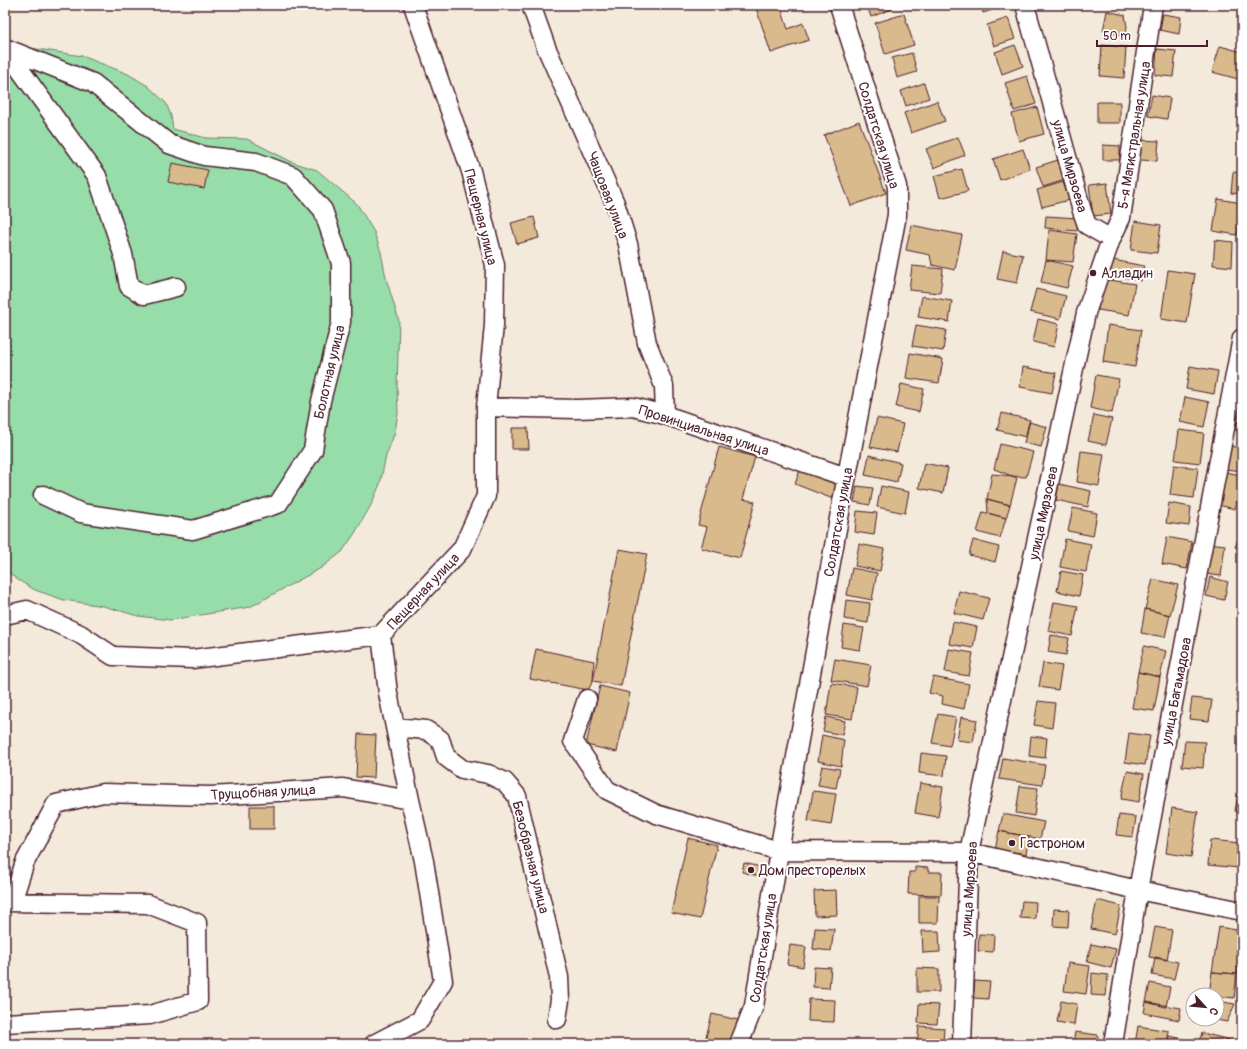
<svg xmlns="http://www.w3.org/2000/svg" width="1247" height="1049" viewBox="0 0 1247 1049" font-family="Pangolin,sans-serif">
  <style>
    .green { fill: #97ddaa; stroke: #707e6a }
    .building { fill: #d9ba8c; stroke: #4a1f2b }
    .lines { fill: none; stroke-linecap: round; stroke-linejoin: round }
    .minor-casing { stroke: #4a1f2b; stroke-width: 21 }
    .minor { stroke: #fff; stroke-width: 18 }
    .poi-dot { fill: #4a1f2b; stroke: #fff; stroke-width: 1.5 }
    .labels { text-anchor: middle; stroke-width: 4; stroke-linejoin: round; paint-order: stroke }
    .street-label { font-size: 14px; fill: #4a1f2b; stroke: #fff }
    .poi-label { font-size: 14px; fill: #4a1f2b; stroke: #fff; text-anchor: start }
  </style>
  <rect width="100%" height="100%" fill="#f4eadc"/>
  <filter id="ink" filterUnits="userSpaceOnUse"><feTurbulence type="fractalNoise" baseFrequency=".025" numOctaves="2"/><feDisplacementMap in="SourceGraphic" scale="8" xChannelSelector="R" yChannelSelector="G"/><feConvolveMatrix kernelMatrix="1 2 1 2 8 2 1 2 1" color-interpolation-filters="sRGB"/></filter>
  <g filter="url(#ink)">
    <path class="green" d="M 5,44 L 82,56 L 128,74 L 148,86 L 166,103 L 171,116 L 173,129 L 206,138 L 247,139 L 292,162 L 317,170 L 357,204 L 374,232 L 381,252 L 386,278 L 399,321 L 397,386 L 398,413 L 395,432 L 386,456 L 380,484 L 371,505 L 355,533 L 342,552 L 321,568 L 250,607 L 170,620 L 138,616 L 103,606 L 64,600 L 35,590 L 18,580 L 5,570 Z"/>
    <path class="building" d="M 755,5 L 780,5 L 788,29 L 803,23 L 809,40 L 771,53 Z
      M 867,5 L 890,5 L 892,9 L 871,17 Z
      M 981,5 L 1003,5 L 1004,6 L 983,13 Z
      M 1166,5 L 1187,5 L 1187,9 Z
      M 1107,11 L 1125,15 L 1127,27 L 1125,36 L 1103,31 Z
      M 904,14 L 914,45 L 885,54 L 875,23 Z
      M 1163,14 L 1181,17 L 1179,34 L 1160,30 Z
      M 1008,18 L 1015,39 L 994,46 L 987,25 Z
      M 1241,26 L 1242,26 L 1242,45 L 1239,45 Z
      M 1015,45 L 1023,66 L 1002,74 L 995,52 Z
      M 1102,45 L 1126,47 L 1124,78 L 1100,76 Z
      M 1220,46 L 1242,52 L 1242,98 L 1240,94 L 1238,79 L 1212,72 Z
      M 1157,49 L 1176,51 L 1173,77 L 1155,75 Z
      M 912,53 L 917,72 L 897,78 L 892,58 Z
      M 1027,76 L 1036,104 L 1014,111 L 1005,83 Z
      M 924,83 L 929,98 L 906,106 L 901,91 Z
      M 1152,95 L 1170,98 L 1167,119 L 1148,116 Z
      M 937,101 L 945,121 L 911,133 L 904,113 Z
      M 1097,102 L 1120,102 L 1120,123 L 1097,123 Z
      M 1037,107 L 1044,134 L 1019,141 L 1012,114 Z
      M 859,121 L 886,193 L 851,206 L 824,135 Z
      M 958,137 L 965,155 L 934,168 L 926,149 Z
      M 1141,140 L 1159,141 L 1157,161 L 1140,160 Z
      M 1103,145 L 1120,146 L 1120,160 L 1103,160 Z
      M 1023,149 L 1030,169 L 1000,180 L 993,159 Z
      M 1058,160 L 1065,180 L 1043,187 L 1036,167 Z
      M 172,163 L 208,170 L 204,189 L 168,182 Z
      M 962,169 L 968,191 L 940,198 L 934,176 Z
      M 1233,172 L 1242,173 L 1242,194 L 1231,193 Z
      M 1063,182 L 1069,200 L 1042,207 L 1037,190 Z
      M 1107,183 L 1111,214 L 1093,216 L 1089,185 Z
      M 1218,199 L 1242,203 L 1237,235 L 1213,231 Z
      M 1046,216 L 1078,218 L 1077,231 L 1045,228 Z
      M 534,217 L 539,238 L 517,244 L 511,223 Z
      M 1135,221 L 1161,225 L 1157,253 L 1131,250 Z
      M 911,225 L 962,235 L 955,270 L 932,265 L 930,255 L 906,250 Z
      M 1049,230 L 1077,234 L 1073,262 L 1046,260 Z
      M 1215,240 L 1233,242 L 1232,267 L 1213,265 Z
      M 1003,251 L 1023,255 L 1017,283 L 997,279 Z
      M 1046,260 L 1073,266 L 1067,288 L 1041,282 Z
      M 1113,260 L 1144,266 L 1141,281 L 1110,274 Z
      M 912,266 L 943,269 L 940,293 L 909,290 Z
      M 1168,270 L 1195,274 L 1187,323 L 1161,319 Z
      M 1103,279 L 1135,284 L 1129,315 L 1098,310 Z
      M 1036,289 L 1066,296 L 1060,319 L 1030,312 Z
      M 922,296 L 952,301 L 949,322 L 918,317 Z
      M 1038,319 L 1059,324 L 1054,347 L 1033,342 Z
      M 916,325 L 946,330 L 943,351 L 912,346 Z
      M 1108,325 L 1141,330 L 1135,367 L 1103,362 Z
      M 910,353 L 943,359 L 939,383 L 906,378 Z
      M 1190,366 L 1218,371 L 1214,394 L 1186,389 Z
      M 1023,367 L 1056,373 L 1052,393 L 1020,387 Z
      M 1096,375 L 1119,379 L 1112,413 L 1090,408 Z
      M 901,384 L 924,389 L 919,412 L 896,407 Z
      M 1185,397 L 1209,402 L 1204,427 L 1180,422 Z
      M 1241,408 L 1242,408 L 1242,432 L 1235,430 Z
      M 1002,413 L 1030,420 L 1026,437 L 997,430 Z
      M 1094,415 L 1112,419 L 1106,445 L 1088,441 Z
      M 877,418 L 903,424 L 897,452 L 870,447 Z
      M 1029,422 L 1047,427 L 1041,447 L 1024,443 Z
      M 512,428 L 528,428 L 529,449 L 512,449 Z
      M 1179,430 L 1204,433 L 1200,463 L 1175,460 Z
      M 1000,444 L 1033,452 L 1026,477 L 1012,476 L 994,469 Z
      M 1229,446 L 1242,448 L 1242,471 L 1225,469 Z
      M 719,447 L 755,457 L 743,499 L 755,502 L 740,558 L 701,548 L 707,527 L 698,525 Z
      M 1081,451 L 1104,454 L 1099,486 L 1077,482 Z
      M 869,455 L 901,463 L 897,482 L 865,475 Z
      M 924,463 L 948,468 L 943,493 L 919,488 Z
      M 1174,465 L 1198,468 L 1194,498 L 1170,495 Z
      M 800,470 L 838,485 L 833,499 L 795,484 Z
      M 1224,472 L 1242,475 L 1242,487 L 1240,487 L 1235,509 L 1218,505 Z
      M 992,474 L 1012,476 L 1017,478 L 1010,505 L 987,499 Z
      M 1059,484 L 1091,491 L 1088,507 L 1056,500 Z
      M 857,486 L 873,488 L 870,505 L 854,502 Z
      M 881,486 L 909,492 L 905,513 L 877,507 Z
      M 987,499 L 1010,505 L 1006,518 L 988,513 Z
      M 1169,503 L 1191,507 L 1189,526 L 1166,523 Z
      M 1073,508 L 1097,513 L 1093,536 L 1068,531 Z
      M 857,511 L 877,513 L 874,535 L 855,532 Z
      M 983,512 L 1006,518 L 1000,538 L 977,532 Z
      M 1242,530 L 1242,550 L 1235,547 Z
      M 1167,537 L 1192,542 L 1187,569 L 1162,564 Z
      M 1065,539 L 1091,544 L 1086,572 L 1060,567 Z
      M 973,540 L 999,547 L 995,562 L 969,555 Z
      M 1209,543 L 1225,545 L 1221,576 L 1205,574 Z
      M 859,544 L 884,549 L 880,571 L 855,566 Z
      M 619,549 L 647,554 L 621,686 L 593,681 Z
      M 852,568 L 877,573 L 872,600 L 847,595 Z
      M 1061,571 L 1083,575 L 1079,596 L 1057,591 Z
      M 1210,577 L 1228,582 L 1224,600 L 1206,596 Z
      M 1153,579 L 1178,585 L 1170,615 L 1145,609 Z
      M 959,591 L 989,598 L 983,620 L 954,613 Z
      M 846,600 L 870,603 L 868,623 L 844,619 Z
      M 1054,602 L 1078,606 L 1072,636 L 1048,631 Z
      M 1145,609 L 1170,615 L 1165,637 L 1141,633 Z
      M 953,622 L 977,627 L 973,648 L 949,644 Z
      M 844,625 L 864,628 L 860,650 L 841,647 Z
      M 1051,635 L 1069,638 L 1066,655 L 1048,652 Z
      M 1144,646 L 1166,651 L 1160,677 L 1138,672 Z
      M 536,649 L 594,661 L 593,681 L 588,690 L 530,679 Z
      M 949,649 L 973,653 L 969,676 L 945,672 Z
      M 835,659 L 871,665 L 867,686 L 831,680 Z
      M 1043,663 L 1062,666 L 1058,690 L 1039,687 Z
      M 1138,672 L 1160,677 L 1154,711 L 1132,708 Z
      M 933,677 L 969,684 L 964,709 L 942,704 L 943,696 L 929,693 Z
      M 831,683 L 857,687 L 852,719 L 826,715 Z
      M 600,686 L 630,693 L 617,752 L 586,745 Z
      M 1192,698 L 1212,700 L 1209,721 L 1189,719 Z
      M 1038,701 L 1055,703 L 1052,728 L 1034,725 Z
      M 938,714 L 956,717 L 950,746 L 932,743 Z
      M 826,717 L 845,721 L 842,735 L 823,731 Z
      M 961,717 L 977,720 L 973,742 L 957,740 Z
      M 1129,733 L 1150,736 L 1145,765 L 1125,762 Z
      M 358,734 L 376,735 L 374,778 L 356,777 Z
      M 822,735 L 844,740 L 841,766 L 818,761 Z
      M 1239,735 L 1242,736 L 1242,747 L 1238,746 Z
      M 1031,736 L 1047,738 L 1045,758 L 1029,756 Z
      M 1185,741 L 1205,742 L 1203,768 L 1182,766 Z
      M 921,753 L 946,756 L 944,776 L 919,773 Z
      M 1003,758 L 1045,765 L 1042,785 L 999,779 Z
      M 822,766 L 840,769 L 836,788 L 818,785 Z
      M 1127,771 L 1144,774 L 1139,802 L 1121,799 Z
      M 920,783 L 943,787 L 938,817 L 915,813 Z
      M 1020,786 L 1038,788 L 1034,816 L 1016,813 Z
      M 1239,789 L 1242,789 L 1242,813 L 1235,811 Z
      M 813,791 L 836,794 L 831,825 L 808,821 Z
      M 250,806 L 274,806 L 274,829 L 250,829 Z
      M 1172,808 L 1198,812 L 1191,857 L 1166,853 Z
      M 1003,814 L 1044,822 L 1040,839 L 999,831 Z
      M 1119,815 L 1136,817 L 1133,837 L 1116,835 Z
      M 1241,825 L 1242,825 L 1242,839 L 1239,839 Z
      M 999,831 L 1029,837 L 1026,854 L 995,849 Z
      M 688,838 L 717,845 L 700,919 L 671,913 Z
      M 1210,840 L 1241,843 L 1239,868 L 1208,865 Z
      M 744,863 L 761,867 L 758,876 L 742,872 Z
      M 915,867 L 928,868 L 928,872 L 942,872 L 941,895 L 908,894 L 909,872 L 915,872 Z
      M 836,890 L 837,915 L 815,916 L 814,891 Z
      M 919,896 L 939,896 L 938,923 L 919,923 Z
      M 1097,900 L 1121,906 L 1115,934 L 1091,929 Z
      M 1022,901 L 1036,902 L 1035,919 L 1020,918 Z
      M 1054,909 L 1069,910 L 1068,927 L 1053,926 Z
      M 1155,927 L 1172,930 L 1167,960 L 1149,957 Z
      M 1219,927 L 1242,931 L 1242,943 L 1237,974 L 1212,972 Z
      M 815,928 L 834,929 L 831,951 L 813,949 Z
      M 922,931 L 939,931 L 940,952 L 923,953 Z
      M 979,934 L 994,935 L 993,952 L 978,951 Z
      M 1091,944 L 1116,949 L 1111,968 L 1087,962 Z
      M 790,945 L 806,947 L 803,967 L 787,964 Z
      M 1155,957 L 1178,962 L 1174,979 L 1152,975 Z
      M 1068,963 L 1090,966 L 1086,994 L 1064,991 Z
      M 814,967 L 831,968 L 829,988 L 813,987 Z
      M 917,968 L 939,969 L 939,992 L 917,992 Z
      M 1212,972 L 1237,974 L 1234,998 L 1209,995 Z
      M 1092,973 L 1108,975 L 1106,996 L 1091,995 Z
      M 975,981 L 990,982 L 988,999 L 973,998 Z
      M 1150,983 L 1170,987 L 1166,1007 L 1146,1002 Z
      M 809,999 L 835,1000 L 834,1022 L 808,1021 Z
      M 1061,1001 L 1077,1004 L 1074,1025 L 1057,1022 Z
      M 1217,1001 L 1235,1004 L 1227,1022 L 1211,1019 L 1217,1019 Z
      M 1146,1002 L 1181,1008 L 1179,1020 L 1144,1013 Z
      M 919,1004 L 939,1005 L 937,1024 L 918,1023 Z
      M 712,1014 L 738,1020 L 731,1044 L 716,1044 L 705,1041 Z
      M 919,1026 L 944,1028 L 943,1044 L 917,1044 Z
      M 1138,1026 L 1169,1031 L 1167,1044 L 1135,1044 Z
      M 1075,1032 L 1098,1035 L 1097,1044 L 1073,1044 Z
      M 1202,1033 L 1230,1040 L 1229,1044 L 1198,1044 Z
      M 1169,1036 L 1184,1039 L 1183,1044 L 1167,1044 Z"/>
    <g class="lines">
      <g class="minor-casing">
        <path id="minor" d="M 531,5 L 546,47 L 615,203 L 628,244 L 647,343 L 664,386 L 665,415
          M 5,48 L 93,83 L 169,144 L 204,156 L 256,162 L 293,176 L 323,210 L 341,263 L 341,322 L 321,401 L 313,450 L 278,504 L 193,530 L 81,513 L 43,495
          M 5,49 L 97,176 L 123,254 L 129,286 L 144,295 L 176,287
          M 1111,239 L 1121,218 L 1153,5
          M 486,407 L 577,409 L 633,407 L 665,415 L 846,477
          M 5,615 L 27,610 L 80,634 L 113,656 L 192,659 L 381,635 L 462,549 L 486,496 L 486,407 L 494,325 L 495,265 L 471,171 L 413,5
          M 587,699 L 573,741 L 607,790 L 656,814 L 779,851 L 969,852 L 1138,890 L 1242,911
          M 395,727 L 426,730 L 440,739 L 446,757 L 462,769 L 488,774 L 505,782 L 517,796 L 559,977 L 560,1000 L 557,1019
          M 5,902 L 148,904 L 197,923 L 198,1001 L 150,1015 L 5,1023
          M 12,902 L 25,862 L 56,804 L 103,793 L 210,796 L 343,788 L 410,800 L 388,693 L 381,635
          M 374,1044 L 420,1020 L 443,981 L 424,861 L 410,800
          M 739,1044 L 754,1006 L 779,851 L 841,507 L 897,215 L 897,186 L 839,5
          M 962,1044 L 969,852 L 1086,313 L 1111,239 L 1087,225 L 1082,211 L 1025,5
          M 1113,1044 L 1138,890 L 1242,338"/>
      </g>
      <use href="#minor" class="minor"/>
    </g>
  </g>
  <g class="poi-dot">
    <circle cx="1093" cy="273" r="4"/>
    <circle cx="1012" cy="843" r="4"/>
    <circle cx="751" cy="870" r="4"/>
  </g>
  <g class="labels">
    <g class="street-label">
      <text transform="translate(879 135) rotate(73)" y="5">Солдатская улица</text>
      <text transform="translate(1134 135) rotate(-81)" y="5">5-я Магистральная улица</text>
      <text transform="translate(1070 166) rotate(74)" y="5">улица Мирзоева</text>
      <text transform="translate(608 195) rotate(69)" y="5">Чащовая улица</text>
      <text transform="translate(481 217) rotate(76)" y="5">Пещерная улица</text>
      <text transform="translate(329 372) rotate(-77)" y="5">Болотная улица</text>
      <text transform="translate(704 430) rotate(18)" y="5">Провинциальная улица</text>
      <text transform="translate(1043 513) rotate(-78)" y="5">улица Мирзоева</text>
      <text transform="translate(838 522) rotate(-80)" y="5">Солдатская улица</text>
      <text transform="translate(423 591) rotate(-47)" y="5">Пещерная улица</text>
      <text transform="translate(1176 691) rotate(-79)" y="5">улица Багамадова</text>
      <text transform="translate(263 792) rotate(-3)" y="5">Трущобная улица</text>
      <text transform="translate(531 857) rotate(76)" y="5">Безобразная улица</text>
      <text transform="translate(969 889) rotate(-86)" y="5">улица Мирзоева</text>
      <text transform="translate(763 948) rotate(-81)" y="5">Солдатская улица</text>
    </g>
    <g class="poi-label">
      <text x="1101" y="278">Алладин</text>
      <text x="1020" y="848">Гастроном</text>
      <text x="759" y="875">Дом престорелых</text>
    </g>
  </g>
  <rect width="1247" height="1049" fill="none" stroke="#fff" stroke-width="20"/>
  <rect x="10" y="10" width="1227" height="1029" fill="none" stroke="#4a1f2b" stroke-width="1.5" filter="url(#ink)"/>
  <g transform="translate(1205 1007) rotate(117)"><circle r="19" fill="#ffffff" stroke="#b7a5aa"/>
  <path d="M0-3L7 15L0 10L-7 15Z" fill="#4a1f2b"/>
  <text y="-6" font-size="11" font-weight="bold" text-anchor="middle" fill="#4a1f2b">С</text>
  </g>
  <path d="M1097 40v6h110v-6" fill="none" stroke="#4a1f2b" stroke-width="2"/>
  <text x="1103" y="40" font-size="12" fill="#4a1f2b" stroke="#ffffff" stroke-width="3" paint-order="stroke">50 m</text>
</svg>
